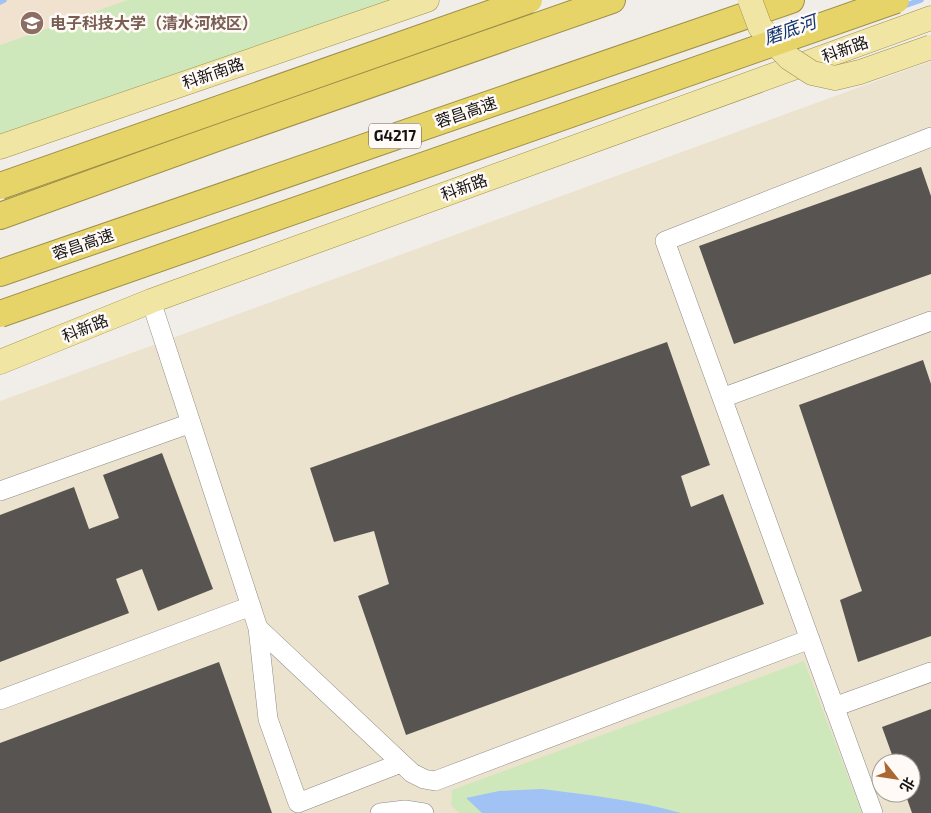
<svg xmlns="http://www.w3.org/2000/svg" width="931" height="813" viewBox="0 0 931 813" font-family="'Exo 2','Noto Sans SC',sans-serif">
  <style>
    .industrial { fill: #ece3ce; fill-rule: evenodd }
    .education { fill: #f0e2ce }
    .green { fill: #cfe8bb }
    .water { fill: #a1c2f5 }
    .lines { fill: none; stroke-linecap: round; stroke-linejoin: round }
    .stream { stroke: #a1c2f5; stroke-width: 5.5 }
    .building { fill: #585451 }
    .minor-casing { stroke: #8e8a86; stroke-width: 20 }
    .major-casing { stroke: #9e904a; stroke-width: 25 }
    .highway-casing { stroke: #9e904a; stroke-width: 28 }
    .minor { stroke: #fff; stroke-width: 19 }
    .major { stroke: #f1e5a4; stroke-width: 24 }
    .highway { stroke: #e7d468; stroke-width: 26 }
    .major-bridge-casing { stroke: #9e904a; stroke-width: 25; stroke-linecap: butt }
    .highway-bridge-casing { stroke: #9e904a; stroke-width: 28; stroke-linecap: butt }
    .major-bridge { stroke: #f1e5a4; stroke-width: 24 }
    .highway-bridge { stroke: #e7d468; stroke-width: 26 }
    .labels { text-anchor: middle; stroke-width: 5; stroke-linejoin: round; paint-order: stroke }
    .shield { fill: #fffaf6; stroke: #5b5856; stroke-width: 1 }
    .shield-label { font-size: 15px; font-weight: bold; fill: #151312 }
    .education-label { font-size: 16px; font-weight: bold; fill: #785e54; stroke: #fffaf6; text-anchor: start }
    .street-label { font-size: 16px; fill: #151312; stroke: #fffaf6 }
    .water-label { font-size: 18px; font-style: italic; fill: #0f3570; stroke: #fffaf6 }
  </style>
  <rect width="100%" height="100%" fill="#f1ede8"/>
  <path class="industrial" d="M 931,61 L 931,813 L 0,813 L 0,401 ZM 881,763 L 911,763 L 911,793 L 881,793 Z"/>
  <path class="education" d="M 0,0 L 127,0 L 0,45 Z"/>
  <path class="green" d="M 127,0 L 397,0 L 0,136 L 0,45 Z
    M 804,661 L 862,813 L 459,813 L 451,805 L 452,790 Z"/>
  <path class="water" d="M 542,789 C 589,795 635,800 681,813 L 482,813 L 466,798 L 499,791 Z"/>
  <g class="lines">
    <path class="stream" d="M 0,2 L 4,0
      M 901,7 L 921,0"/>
  </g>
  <path class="building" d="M 921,167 L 931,196 L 931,274 L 734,344 L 699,246 Z
    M 667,342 L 710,465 L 681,476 L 691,507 L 723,494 L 764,604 L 406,735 L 358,596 L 389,584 L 374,531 L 334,542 L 310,468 Z
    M 923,360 L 931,384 L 931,636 L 858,662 L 840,600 L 862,591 L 799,405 Z
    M 162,453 L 213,589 L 158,611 L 142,569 L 116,579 L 129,613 L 0,662 L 0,515 L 74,487 L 89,529 L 119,518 L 103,475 Z
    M 219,662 L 272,813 L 0,813 L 0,743 Z
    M 931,709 L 931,813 L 912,813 L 905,793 L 911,793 L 911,763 L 895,763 L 882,727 Z"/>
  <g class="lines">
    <g class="minor-casing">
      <path id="minor" d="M 151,301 L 258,628 L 268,719 L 298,803 L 401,763
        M 722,398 L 931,321
        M 0,491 L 191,423
        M 258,628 L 412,773 L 424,779 L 435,781 L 810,639
        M 0,700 L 251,606
        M 834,707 L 931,672
        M 380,813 L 405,810 L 424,813
        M 873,813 L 665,241 L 931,137"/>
    </g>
    <g class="major-casing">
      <path id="major" d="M 0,147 L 427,0
        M 0,362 L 151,301 L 931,18"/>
    </g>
    <g class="highway-casing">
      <path id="highway" d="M 0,216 L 222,136 L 612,0
        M 0,273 L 791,0"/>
    </g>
    <use href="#minor" class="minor"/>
    <use href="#major" class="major"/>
    <use href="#highway" class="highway"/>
    <g class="major-bridge-casing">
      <path id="major-bridge" d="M 750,0 L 760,27 L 789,58 L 812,73 L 835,78 L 860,72 L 931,47"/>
    </g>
    <g class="highway-bridge-casing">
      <path id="highway-bridge" d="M 0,186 L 529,0
        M 0,314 L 896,0"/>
    </g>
    <use href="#major-bridge" class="major-bridge"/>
    <use href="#highway-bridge" class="highway-bridge"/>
  </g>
  <defs>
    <g id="university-disc" transform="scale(1.25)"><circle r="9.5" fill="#8d6e63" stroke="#fffaf6"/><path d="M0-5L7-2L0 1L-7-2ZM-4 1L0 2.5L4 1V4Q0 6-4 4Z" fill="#fff"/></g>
  </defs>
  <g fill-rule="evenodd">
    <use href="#university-disc" x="32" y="23"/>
  </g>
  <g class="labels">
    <rect class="shield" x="369" y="123.5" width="52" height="25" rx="4"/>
    <g class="shield-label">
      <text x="395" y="141">G4217</text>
    </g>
    <g class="education-label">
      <text x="50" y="29">电子科技大学（清水河校区）</text>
    </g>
    <g class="street-label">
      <text transform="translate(845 49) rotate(-20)" y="6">科新路</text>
      <text transform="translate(213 73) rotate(-19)" y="6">科新南路</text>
      <text transform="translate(466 112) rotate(-19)" y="6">蓉昌高速</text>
      <text transform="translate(464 187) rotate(-20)" y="6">科新路</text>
      <text transform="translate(83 244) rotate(-19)" y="6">蓉昌高速</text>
      <text transform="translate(85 328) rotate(-22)" y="6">科新路</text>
    </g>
    <g class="water-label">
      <text transform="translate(790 30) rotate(-19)" y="6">磨底河</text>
    </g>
  </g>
  <g transform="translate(896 778) rotate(120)"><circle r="24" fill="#fffaf6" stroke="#a19e9b"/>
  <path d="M0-4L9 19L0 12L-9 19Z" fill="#a96733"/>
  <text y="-8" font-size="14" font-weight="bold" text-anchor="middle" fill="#151312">北</text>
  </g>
</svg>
